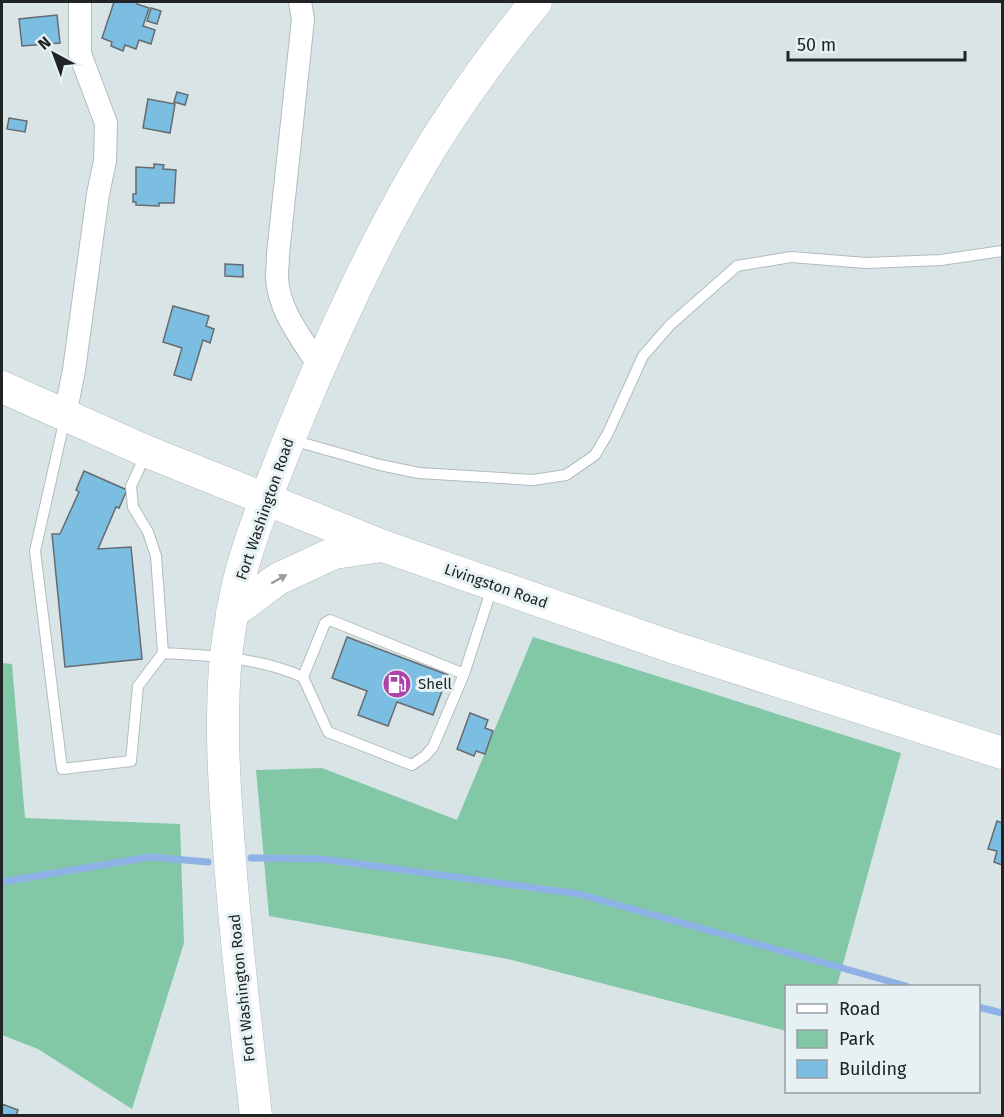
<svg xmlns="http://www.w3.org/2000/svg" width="1004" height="1117" viewBox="0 0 1004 1117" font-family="'Fira Sans',sans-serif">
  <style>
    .green { fill: #82c8a7 }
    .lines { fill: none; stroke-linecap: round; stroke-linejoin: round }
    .stream { stroke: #8fb2e6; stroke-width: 7 }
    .building { fill: #7cbde2; stroke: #656c71; stroke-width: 1.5 }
    .lane-casing { stroke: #b2bcbe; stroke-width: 12 }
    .street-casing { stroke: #b2bcbe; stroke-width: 24 }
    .secondary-casing { stroke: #b2bcbe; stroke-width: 33 }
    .lane { stroke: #fff; stroke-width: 10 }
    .street { stroke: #fff; stroke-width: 22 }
    .secondary { stroke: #fff; stroke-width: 32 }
    .oneway { fill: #9b9c9d }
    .labels { text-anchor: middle; stroke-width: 6; stroke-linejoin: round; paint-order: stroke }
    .street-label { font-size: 15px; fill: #202425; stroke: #e6f1f3 }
    .poi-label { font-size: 15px; fill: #202425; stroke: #e6f1f3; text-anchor: start }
  </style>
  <rect width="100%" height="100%" fill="#d9e4e6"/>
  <path class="green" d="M 533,637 L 901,753 L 837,986 L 786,986 L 786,1031 L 508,959 L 269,916 L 256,770 L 322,768 L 457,820 Z
    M 2,663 L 12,664 L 25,818 L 180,824 L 184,943 L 132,1109 L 38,1049 L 2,1035 Z"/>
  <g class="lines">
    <path class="stream" d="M 251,858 L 323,859 L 579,894 L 906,986
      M 2,882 L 150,857 L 208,862
      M 978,1007 L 1002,1013"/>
  </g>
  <path class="building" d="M 114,2 L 138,2 L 137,4 L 149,8 L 143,26 L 155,30 L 151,44 L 139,40 L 136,49 L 125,45 L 123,51 L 111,46 L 112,42 L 102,38 Z
    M 151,8 L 161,11 L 157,24 L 147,21 Z
    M 57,15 L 60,43 L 22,46 L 19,19 Z
    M 177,92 L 188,95 L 185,105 L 174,102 Z
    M 148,99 L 175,104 L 170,133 L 143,128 Z
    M 9,118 L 27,121 L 25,132 L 7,129 Z
    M 154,164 L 164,165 L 163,169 L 176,170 L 174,203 L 159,203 L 159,206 L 136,205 L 136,202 L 133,202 L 133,194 L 136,194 L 136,167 L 154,168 Z
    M 225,264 L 243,265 L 243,277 L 225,276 Z
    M 173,306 L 209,316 L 206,326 L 214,329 L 210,343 L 203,340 L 191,380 L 174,375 L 182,348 L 163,342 Z
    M 84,471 L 127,490 L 119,508 L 116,507 L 98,549 L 131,547 L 142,659 L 65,667 L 52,534 L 60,534 L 79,492 L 76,490 Z
    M 347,637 L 448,675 L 433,715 L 397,702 L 388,726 L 358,715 L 367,691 L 332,678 Z
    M 470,713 L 488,720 L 485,728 L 493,731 L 485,754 L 476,751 L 474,756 L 457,749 Z
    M 997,821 L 1002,823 L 1002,865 L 994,862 L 997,851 L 988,849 Z
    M 2,1104 L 18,1110 L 16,1116 L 2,1116 Z"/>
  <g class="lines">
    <g class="lane-casing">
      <path id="lane" d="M 65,418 L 35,551 L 62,769 L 131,761 L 138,686 L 163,653 L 156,556 L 148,532 L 133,507 L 131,486 L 146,454
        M 292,440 L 380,465 L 419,473 L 533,480 L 566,475 L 595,455 L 608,433 L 643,356 L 670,325 L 737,266 L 791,257 L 866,263 L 941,260 L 1002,251
        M 163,653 C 210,656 259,657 303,677 L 328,732 L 412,765 L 425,756 L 433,747 L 464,674
        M 303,677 L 325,623 L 330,620 L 464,674 L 492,588"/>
    </g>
    <g class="street-casing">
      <path id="street" d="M 300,2 L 303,19 L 278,254 C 278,262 277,270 277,277 C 278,310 302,339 319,366
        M 65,415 L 74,370 L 98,194 L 105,161 L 106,123 L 80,54 L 80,2"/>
    </g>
    <g class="secondary-casing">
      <path id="secondary" d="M 2,387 L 148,452 L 383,546 L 672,647 L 1002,753
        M 232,613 L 278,579 L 334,553 L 382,546
        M 256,1116 C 246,1026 235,937 229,847 C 224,784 220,719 226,656 C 230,624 235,592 244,562 C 257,518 275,475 292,432 C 320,364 350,297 384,231 C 402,197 420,164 441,132 C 470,87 502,43 536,2"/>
    </g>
    <use href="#lane" class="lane"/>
    <use href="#street" class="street"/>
    <use href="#secondary" class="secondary"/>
  </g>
  <defs><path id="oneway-solid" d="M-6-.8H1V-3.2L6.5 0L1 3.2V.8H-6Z" transform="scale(1.5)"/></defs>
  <use class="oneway" href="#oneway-solid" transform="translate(279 579) rotate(-30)"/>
  <defs>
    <g id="fuel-disc" transform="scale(1.5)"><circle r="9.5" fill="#ad45a8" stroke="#e6f1f3"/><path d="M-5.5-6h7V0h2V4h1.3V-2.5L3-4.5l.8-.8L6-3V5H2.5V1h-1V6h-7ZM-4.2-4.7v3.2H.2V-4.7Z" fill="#fff"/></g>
  </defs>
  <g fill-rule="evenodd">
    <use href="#fuel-disc" x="397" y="684"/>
  </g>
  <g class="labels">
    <g class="street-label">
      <text transform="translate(265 509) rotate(-71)" y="5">Fort Washington Road</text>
      <text transform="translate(496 586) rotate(19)" y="5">Livingston Road</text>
      <text transform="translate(242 988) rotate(-96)" y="5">Fort Washington Road</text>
    </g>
    <g class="poi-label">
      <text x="418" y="689">Shell</text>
    </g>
  </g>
  <rect width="1004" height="1117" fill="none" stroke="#202425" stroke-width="6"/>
  <rect x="785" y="985" width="195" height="108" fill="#e6f1f3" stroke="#979fa1" stroke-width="1.5"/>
  <rect x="797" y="1004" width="30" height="9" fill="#ffffff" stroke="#979fa1" stroke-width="1.5"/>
  <text x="839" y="1015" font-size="18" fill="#202425">Road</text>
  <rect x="797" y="1030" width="30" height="18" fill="#82c8a7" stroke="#979fa1" stroke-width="1.5"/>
  <text x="839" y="1045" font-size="18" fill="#202425">Park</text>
  <rect x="797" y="1060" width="30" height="18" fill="#7cbde2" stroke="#979fa1" stroke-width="1.5"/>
  <text x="839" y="1075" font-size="18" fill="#202425">Building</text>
  <g transform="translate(54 54) rotate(319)" stroke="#e6f1f3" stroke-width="4.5" paint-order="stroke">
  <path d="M0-4.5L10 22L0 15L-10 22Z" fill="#202425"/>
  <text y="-9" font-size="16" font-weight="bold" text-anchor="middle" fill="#202425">N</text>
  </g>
  <path d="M788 51v9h177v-9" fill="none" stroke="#202425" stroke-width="3"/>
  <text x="797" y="51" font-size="18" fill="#202425" stroke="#e6f1f3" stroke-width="4.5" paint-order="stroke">50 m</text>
</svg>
